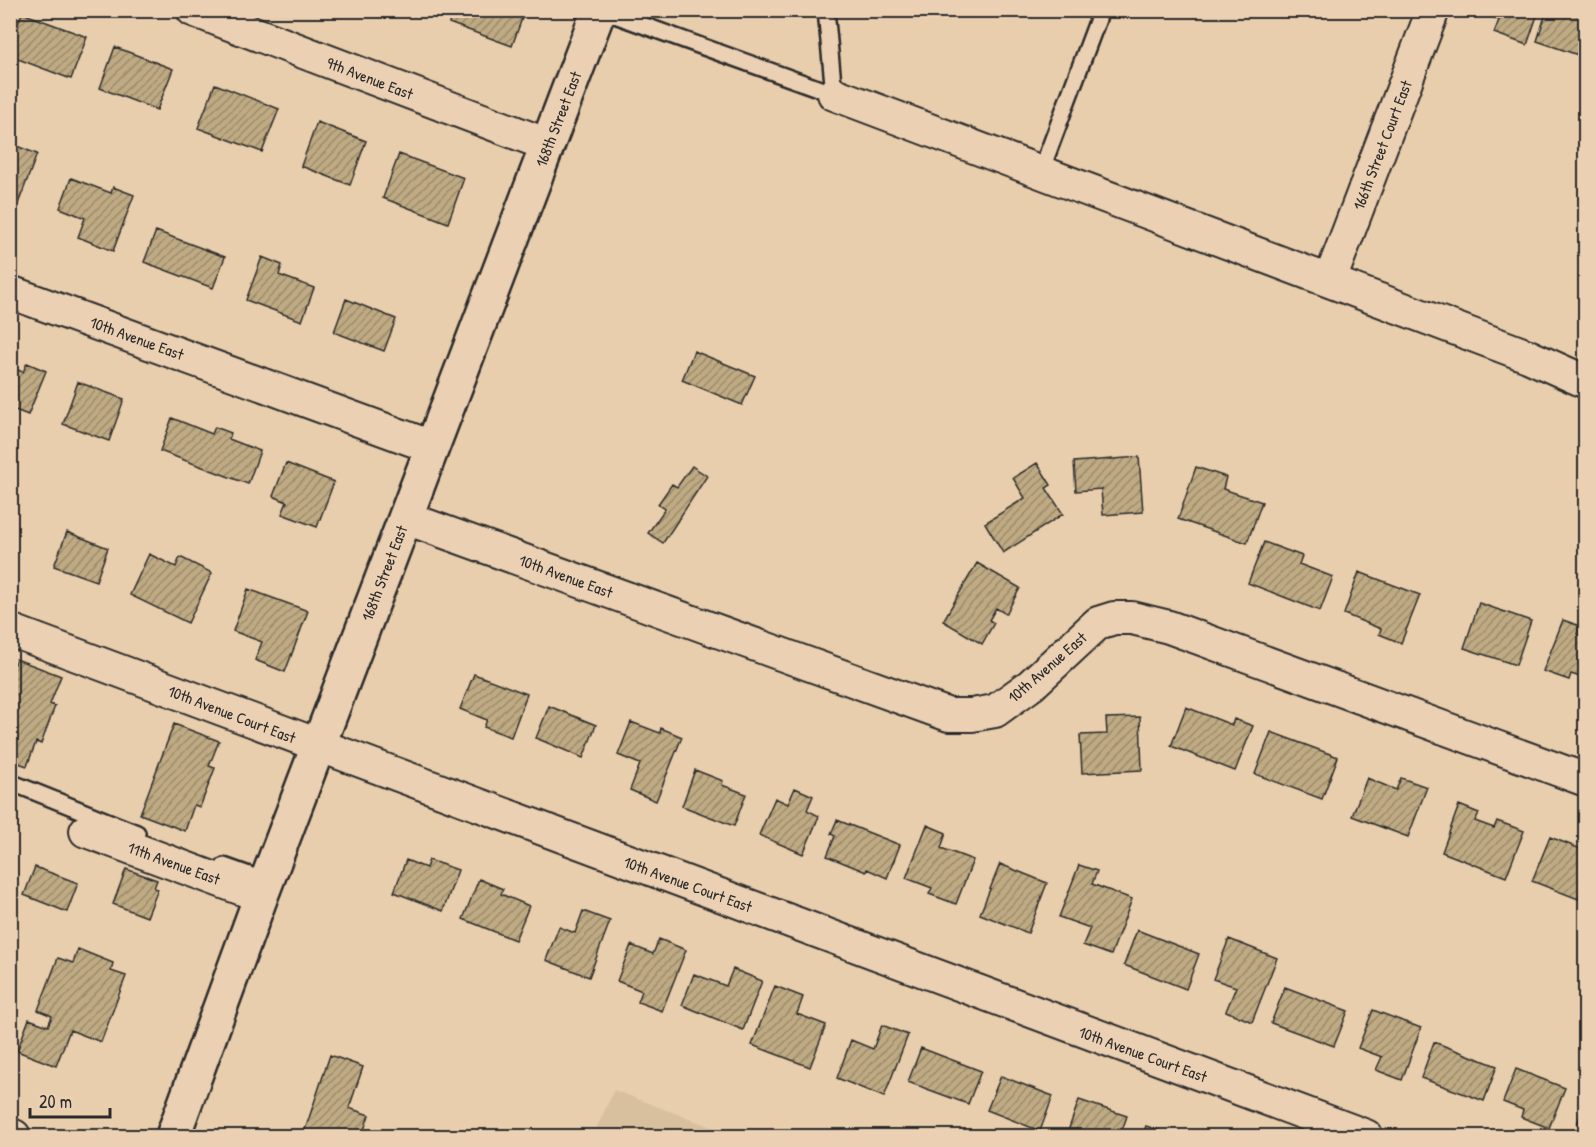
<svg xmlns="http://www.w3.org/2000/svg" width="1596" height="1147" viewBox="0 0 1596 1147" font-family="'Patrick Hand',sans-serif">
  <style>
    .built { fill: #d8c09e }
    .building { fill: url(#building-hatch); stroke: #2b2b2b; stroke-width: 1.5 }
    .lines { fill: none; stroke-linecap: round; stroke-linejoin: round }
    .lane-casing { stroke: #2b2b2b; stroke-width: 20 }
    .street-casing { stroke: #2b2b2b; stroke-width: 36 }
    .secondary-casing { stroke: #2b2b2b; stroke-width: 38 }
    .lane { stroke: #ecd0b3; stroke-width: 15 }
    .street { stroke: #ecd0b3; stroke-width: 32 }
    .secondary { stroke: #ecd0b3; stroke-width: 33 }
    .labels { text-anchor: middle; stroke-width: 4.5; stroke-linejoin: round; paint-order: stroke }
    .street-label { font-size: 16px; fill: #2b2b2b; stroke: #ecd0b3 }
  </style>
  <defs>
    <pattern id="building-hatch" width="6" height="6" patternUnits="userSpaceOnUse" patternTransform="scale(1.5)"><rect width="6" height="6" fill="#bfaa83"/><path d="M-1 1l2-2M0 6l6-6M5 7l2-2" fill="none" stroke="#9b8b6b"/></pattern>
  </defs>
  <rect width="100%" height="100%" fill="#e9cead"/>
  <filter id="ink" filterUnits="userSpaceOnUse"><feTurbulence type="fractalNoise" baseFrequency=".0167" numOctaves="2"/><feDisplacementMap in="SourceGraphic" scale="12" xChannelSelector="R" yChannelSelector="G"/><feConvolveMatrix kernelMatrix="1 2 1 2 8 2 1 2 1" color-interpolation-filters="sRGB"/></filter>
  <g filter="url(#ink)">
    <path class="built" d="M 614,1090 L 735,1136 L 593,1136 Z"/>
    <path class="building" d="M 454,10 L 525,10 L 512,46 L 449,23 Z
      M 1477,10 L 1539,10 L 1527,45 L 1494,33 L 1499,20 Z
      M 1547,10 L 1586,10 L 1586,42 L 1581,56 L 1537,41 Z
      M 22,13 L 87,37 L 71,79 L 10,56 L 10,45 Z
      M 115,47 L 173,69 L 157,110 L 100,88 Z
      M 215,84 L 279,109 L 262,152 L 198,128 Z
      M 317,122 L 366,141 L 350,185 L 301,166 Z
      M 14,145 L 37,154 L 13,217 L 10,216 L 10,155 Z
      M 399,154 L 464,178 L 448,223 L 383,198 Z
      M 71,178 L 111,193 L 113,187 L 134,195 L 113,251 L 78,237 L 85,218 L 60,208 Z
      M 156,231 L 225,257 L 213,288 L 144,262 Z
      M 262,257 L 282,265 L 279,275 L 314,288 L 302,321 L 246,300 Z
      M 346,299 L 396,319 L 384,351 L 334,332 Z
      M 694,351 L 755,376 L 742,405 L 682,380 Z
      M 27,363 L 46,371 L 28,415 L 10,408 L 10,367 L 23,372 Z
      M 78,382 L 124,399 L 109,441 L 63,424 Z
      M 172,418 L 212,434 L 215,427 L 231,433 L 229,439 L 260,451 L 248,484 L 160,451 Z
      M 1139,457 L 1143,512 L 1103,515 L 1101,489 L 1076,491 L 1074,462 Z
      M 286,463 L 334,482 L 317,527 L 282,514 L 287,502 L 273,496 Z
      M 1037,463 L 1051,485 L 1046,488 L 1063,514 L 1003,553 L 985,523 L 1025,498 L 1013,478 Z
      M 692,466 L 707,476 L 663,543 L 648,533 L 665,509 L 658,504 L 672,484 L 677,487 Z
      M 1196,467 L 1226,477 L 1223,489 L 1262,502 L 1247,543 L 1178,519 Z
      M 67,532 L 108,548 L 96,581 L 54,566 Z
      M 1264,542 L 1302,556 L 1299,564 L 1333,577 L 1320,611 L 1248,583 Z
      M 149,554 L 176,567 L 180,557 L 212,573 L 188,623 L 130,595 Z
      M 977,563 L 1020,588 L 1006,614 L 996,608 L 989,620 L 994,623 L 982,644 L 943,621 Z
      M 1359,572 L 1420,595 L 1401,643 L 1379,634 L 1381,629 L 1344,614 Z
      M 248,589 L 308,611 L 285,672 L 255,660 L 262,642 L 233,631 Z
      M 1479,603 L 1531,621 L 1516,665 L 1464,648 Z
      M 1563,620 L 1580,626 L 1577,634 L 1586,637 L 1586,679 L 1571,674 L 1569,680 L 1543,671 Z
      M 16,659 L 61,676 L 50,704 L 55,706 L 41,744 L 36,742 L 27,766 L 10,760 L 10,674 Z
      M 474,674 L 527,694 L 511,737 L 484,727 L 487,720 L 460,709 Z
      M 549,706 L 596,725 L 583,758 L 536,738 Z
      M 1186,707 L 1232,725 L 1234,719 L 1253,726 L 1235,771 L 1171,746 Z
      M 1140,717 L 1142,770 L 1082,773 L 1080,735 L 1107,734 L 1106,718 Z
      M 631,722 L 660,733 L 661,728 L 682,737 L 656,801 L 630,790 L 640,764 L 618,755 Z
      M 174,724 L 219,741 L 209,766 L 215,768 L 200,807 L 194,805 L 185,831 L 140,814 Z
      M 1271,732 L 1338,757 L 1322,799 L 1255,774 Z
      M 695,770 L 723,781 L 722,785 L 746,794 L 734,826 L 682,806 Z
      M 1367,778 L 1396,790 L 1401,778 L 1427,787 L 1408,837 L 1352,816 Z
      M 795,788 L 813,796 L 807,810 L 819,816 L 803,854 L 759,835 L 775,798 L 788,804 Z
      M 1459,805 L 1479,813 L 1475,821 L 1494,828 L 1497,821 L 1524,831 L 1506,877 L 1442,852 Z
      M 837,820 L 900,845 L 887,878 L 867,869 L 866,872 L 827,856 L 835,836 L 831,834 Z
      M 927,825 L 946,833 L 941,848 L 973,860 L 956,904 L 929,894 L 932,888 L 906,878 Z
      M 1550,837 L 1586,851 L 1586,902 L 1532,881 Z
      M 406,860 L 426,868 L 429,860 L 458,870 L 443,911 L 394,892 Z
      M 1000,864 L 1047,883 L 1028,933 L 980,914 Z
      M 1079,865 L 1097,871 L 1092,884 L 1132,899 L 1111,955 L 1083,945 L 1090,928 L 1059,917 Z
      M 35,867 L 78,883 L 67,912 L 24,895 Z
      M 126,869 L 157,880 L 154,888 L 158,889 L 147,917 L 113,904 Z
      M 479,879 L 503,889 L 501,894 L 529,906 L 515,940 L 463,919 Z
      M 583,911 L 610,921 L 589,977 L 546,960 L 559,927 L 575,933 Z
      M 1137,930 L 1199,954 L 1186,989 L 1124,965 Z
      M 659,939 L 686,950 L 662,1011 L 638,1002 L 642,991 L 617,981 L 631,945 L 653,954 Z
      M 1229,939 L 1277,958 L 1252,1022 L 1226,1011 L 1236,987 L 1213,979 Z
      M 78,949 L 113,963 L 111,971 L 126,976 L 101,1042 L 70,1030 L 56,1066 L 17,1051 L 29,1019 L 48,1026 L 52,1016 L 38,1010 L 58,958 L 73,963 Z
      M 733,969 L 762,981 L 743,1030 L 682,1005 L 694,974 L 726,986 Z
      M 775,986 L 803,997 L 797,1014 L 826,1025 L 810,1067 L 752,1045 Z
      M 1285,987 L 1348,1011 L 1334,1046 L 1271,1023 Z
      M 1373,1010 L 1421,1028 L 1402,1080 L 1376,1070 L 1382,1057 L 1358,1048 Z
      M 882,1025 L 908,1035 L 884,1097 L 837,1078 L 851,1040 L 873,1049 Z
      M 1434,1042 L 1497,1066 L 1484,1101 L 1421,1078 Z
      M 921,1048 L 981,1071 L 968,1104 L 908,1082 Z
      M 330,1055 L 363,1067 L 349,1108 L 369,1115 L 362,1136 L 352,1136 L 341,1133 L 340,1136 L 303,1136 Z
      M 1516,1069 L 1565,1088 L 1549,1128 L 1521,1117 L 1523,1110 L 1503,1102 Z
      M 1001,1076 L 1053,1096 L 1040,1131 L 987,1110 Z
      M 1079,1100 L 1127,1116 L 1120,1136 L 1073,1136 L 1067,1134 Z
      M 1586,1101 L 1586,1127 L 1577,1124 Z
      M 1146,1126 L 1176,1136 L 1142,1136 Z"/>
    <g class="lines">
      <g class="lane-casing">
        <path id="lane" d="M 601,10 L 834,94 L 826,10
          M 1041,171 L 1098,19
          M 10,782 L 137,833
          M 224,866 L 266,881"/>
      </g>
      <g class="street-casing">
        <path id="street" d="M 193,10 L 548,145
          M 834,94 L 1528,356 L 1586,382
          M 1330,280 L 1433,10
          M 10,292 L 432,447
          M 406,518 L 949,715 L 972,715 L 995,711 L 1031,685 L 1098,623 L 1114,618 L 1132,618 L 1169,627 L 1586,780
          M 10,630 L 1366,1136
          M 86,831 L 261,896
          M 10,1135 L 14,1136"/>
      </g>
      <g class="secondary-casing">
        <path id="secondary" d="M 173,1136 L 261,896 L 599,10"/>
      </g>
      <use href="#lane" class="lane"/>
      <use href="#street" class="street"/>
      <use href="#secondary" class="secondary"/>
    </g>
  </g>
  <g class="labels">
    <g class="street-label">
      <text transform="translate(370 78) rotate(21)" y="6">9th Avenue East</text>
      <text transform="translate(558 119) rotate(-69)" y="6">168th Street East</text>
      <text transform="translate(1382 145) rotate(-69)" y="6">166th Street Court East</text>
      <text transform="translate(137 338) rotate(20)" y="6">10th Avenue East</text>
      <text transform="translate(384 573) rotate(-69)" y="6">168th Street East</text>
      <text transform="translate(566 576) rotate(20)" y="6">10th Avenue East</text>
      <text transform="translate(1047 667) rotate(-41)" y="6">10th Avenue East</text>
      <text transform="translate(232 714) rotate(21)" y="6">10th Avenue Court East</text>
      <text transform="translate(174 863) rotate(20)" y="6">11th Avenue East</text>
      <text transform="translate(688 884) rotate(20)" y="6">10th Avenue Court East</text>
      <text transform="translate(1143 1054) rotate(20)" y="6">10th Avenue Court East</text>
    </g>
  </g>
  <rect width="1596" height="1147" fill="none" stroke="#ecd0b3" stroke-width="36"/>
  <rect x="18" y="18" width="1560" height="1111" fill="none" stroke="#2b2b2b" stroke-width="2" filter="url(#ink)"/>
  <path d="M30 1108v9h80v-9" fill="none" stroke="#2b2b2b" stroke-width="3"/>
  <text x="39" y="1108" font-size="18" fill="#2b2b2b" stroke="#ecd0b3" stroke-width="4.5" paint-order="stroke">20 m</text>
</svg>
